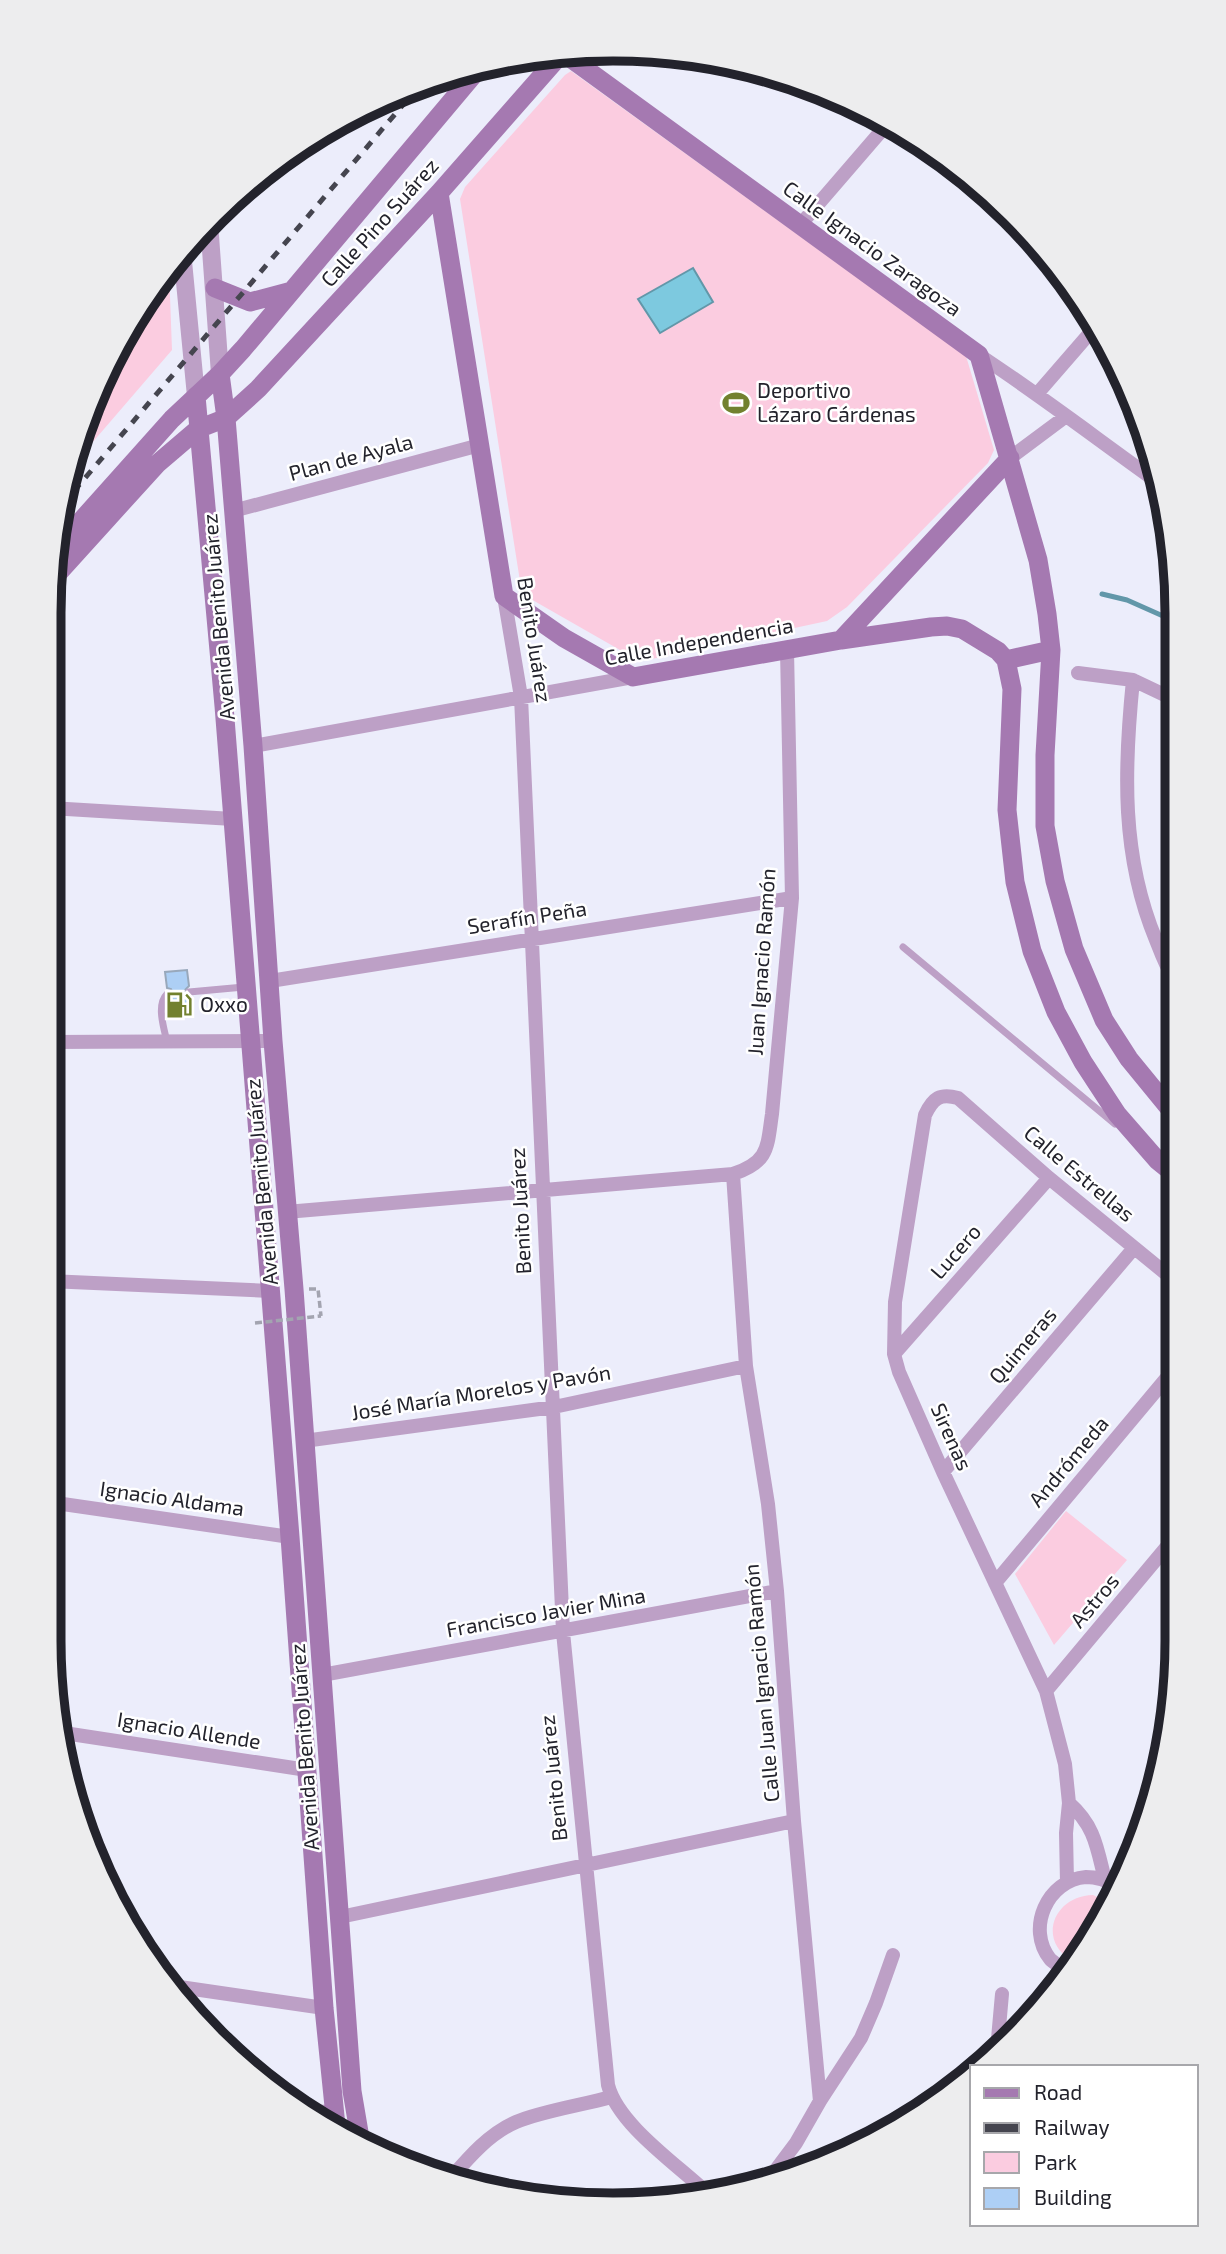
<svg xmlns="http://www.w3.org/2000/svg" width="1226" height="2254" viewBox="0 0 1226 2254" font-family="'Exo 2',sans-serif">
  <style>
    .green { fill: #fbcce0 }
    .water { fill: #7dc9df; stroke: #6297a9; stroke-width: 2 }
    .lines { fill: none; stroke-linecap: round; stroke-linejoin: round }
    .stream { stroke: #6297a9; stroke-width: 5 }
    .building { fill: #adcff5; stroke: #98a8bb; stroke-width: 2 }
    .path { stroke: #a3a4b0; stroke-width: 3.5; stroke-dasharray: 7 3.5; stroke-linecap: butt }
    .service { stroke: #bda0c6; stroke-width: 7 }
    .minor { stroke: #bda0c6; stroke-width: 14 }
    .tertiary { stroke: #bda0c6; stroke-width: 18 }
    .secondary { stroke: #a579b1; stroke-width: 19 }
    .rail { stroke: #45454f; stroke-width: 5; stroke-dasharray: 9 9; stroke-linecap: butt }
    .path-bridge { stroke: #a3a4b0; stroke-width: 3.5; stroke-dasharray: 7 3.5; stroke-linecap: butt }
    .labels { text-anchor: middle; stroke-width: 5; stroke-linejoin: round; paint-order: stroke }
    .street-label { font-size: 21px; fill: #23232c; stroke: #fff }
    .poi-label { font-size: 21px; fill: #23232c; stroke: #fff; text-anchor: start }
    .rim { fill: none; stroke: #23232c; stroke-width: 9 }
  </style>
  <rect width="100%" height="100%" fill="#ecedfb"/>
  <path class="green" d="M 571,71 L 966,356 L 994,450 L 988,463 L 847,607 L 827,621 L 647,660 L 634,658 L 522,594 L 460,199 L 465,187 L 565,75 Z
    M 169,269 L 172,350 L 67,472 L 124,331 Z
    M 1066,1511 L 1127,1560 L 1054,1645 L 1015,1574 Z
    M 1093,1895 L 1110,1903 L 1102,1923 L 1071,1960 C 1037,1939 1054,1896 1093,1895 Z"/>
  <path class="water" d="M 693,268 L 713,302 L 660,333 L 638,299 Z"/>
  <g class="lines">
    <path class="stream" d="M 1102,594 L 1127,600 L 1172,620"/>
  </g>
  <path class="building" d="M 187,970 L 189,986 L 183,992 L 184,996 L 190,998 L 191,1016 L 169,1018 L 168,1005 L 173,994 L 171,989 L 167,988 L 165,972 Z"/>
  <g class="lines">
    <path class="path" d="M 309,1289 L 318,1289 L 321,1316"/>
    <path class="service" d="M 903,947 L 1115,1124
      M 189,992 L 244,987
      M 167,1042 C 164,1028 156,1005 167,994"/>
    <path class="minor" d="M 801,224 L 889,122
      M 979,355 C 1040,395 1097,439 1156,481
      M 1037,394 L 1096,326
      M 1010,458 L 1065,417
      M 233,511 L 480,445
      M 504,596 L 521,697 L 563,1632 L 608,2085 C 618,2124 675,2163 705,2191
      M 1078,673 L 1133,680 L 1173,699
      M 1133,680 C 1124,769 1121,856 1156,940 C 1161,953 1166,967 1174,979
      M 253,746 L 633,677
      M 50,808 L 233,819
      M 270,981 L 792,898
      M 50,1042 L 273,1041
      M 733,1174 L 746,1366 L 768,1504 L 777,1591 L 794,1821 L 820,2101 L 796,2143 L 772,2175
      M 286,1212 L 733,1174 C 769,1162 767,1148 772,1114 L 792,898 L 787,650
      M 49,1281 L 270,1291
      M 894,1354 L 1049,1178
      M 304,1441 L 554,1407 L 746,1366
      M 943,1472 L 1134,1248
      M 49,1502 L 290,1537
      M 995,1583 L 1175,1368
      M 49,1633 L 50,1648
      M 322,1675 L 777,1591
      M 1046,1691 L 1175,1537
      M 64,1733 L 307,1770
      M 1069,1803 C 1095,1826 1097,1848 1105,1880
      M 1067,1882 L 1066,1833 L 1069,1803 L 1065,1764 L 1046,1691 L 943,1472 L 899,1372 L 894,1354 L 895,1302 L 925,1115 C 933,1098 940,1093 958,1098 L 1049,1178 L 1175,1281
      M 340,1917 L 794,1821
      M 1063,1969 C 1060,1966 1054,1963 1050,1959 C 1026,1929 1047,1880 1086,1877 C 1096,1877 1108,1881 1117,1886
      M 166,1985 L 324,2008
      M 997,2050 L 1002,1994
      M 820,2101 L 861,2038 L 876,2003 L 893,1955
      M 301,2111 L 333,2112
      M 451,2178 C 469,2157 490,2133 516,2122 C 542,2111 583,2105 611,2097"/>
    <path class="tertiary" d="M 209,222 L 220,374
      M 182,251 L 196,396"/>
    <path class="secondary" d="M 562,52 L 979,355 L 1038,560 L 1047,614 L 1051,650 L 1045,755 L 1045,826 L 1055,881 L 1074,949 L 1104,1020 L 1129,1059 L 1174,1114
      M 439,193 L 504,596 L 564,638 L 633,677 L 841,640 L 931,627 L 947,626 L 962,629 L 998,651 L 1006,660 L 1012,689 L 1007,810 L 1015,882 L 1032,951 L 1056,1012 L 1083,1062 L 1117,1114 L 1158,1161 L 1174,1174
      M 215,288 L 250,302 L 292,291
      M 220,374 L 226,418 L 253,746 L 273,1041 L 294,1289 L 352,2091 L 360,2138
      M 196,396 L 224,706 L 290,1537 L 324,2008 L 336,2126
      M 54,551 L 172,419 L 220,374 L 243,349 L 481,66
      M 50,582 L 157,464 L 198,429 L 226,418 L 258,389 L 439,193 L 562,53
      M 841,640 L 1010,458
      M 1006,660 L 1051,650"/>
    <path class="rail" d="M 62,505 L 419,86"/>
    <path class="path-bridge" d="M 255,1323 L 321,1316"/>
  </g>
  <defs>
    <g id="stadium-bare" transform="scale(2.1)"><path d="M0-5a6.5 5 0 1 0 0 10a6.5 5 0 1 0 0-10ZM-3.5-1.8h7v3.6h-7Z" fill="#72812f" stroke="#fff" stroke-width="2.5" paint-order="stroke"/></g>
    <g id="fuel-bare" transform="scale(2.1)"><path d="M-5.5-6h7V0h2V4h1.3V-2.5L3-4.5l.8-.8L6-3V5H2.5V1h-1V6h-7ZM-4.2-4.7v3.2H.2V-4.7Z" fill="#72812f" stroke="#fff" stroke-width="2.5" paint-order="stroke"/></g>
  </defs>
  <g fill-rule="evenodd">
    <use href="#stadium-bare" x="736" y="403"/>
    <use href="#fuel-bare" x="179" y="1005"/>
  </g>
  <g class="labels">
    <g class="street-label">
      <text transform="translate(380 223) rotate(-48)" y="7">Calle Pino Suárez</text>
      <text transform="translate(872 249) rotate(36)" y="7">Calle Ignacio Zaragoza</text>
      <text transform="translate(351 458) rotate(-15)" y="7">Plan de Ayala</text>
      <text transform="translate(219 617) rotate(-95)" y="7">Avenida Benito Juárez</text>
      <text transform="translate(534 640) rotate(81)" y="7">Benito Juárez</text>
      <text transform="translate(699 642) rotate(-10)" y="7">Calle Independencia</text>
      <text transform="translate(527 918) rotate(-9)" y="7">Serafín Peña</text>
      <text transform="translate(762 962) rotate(-86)" y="7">Juan Ignacio Ramón</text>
      <text transform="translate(1079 1174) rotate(40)" y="7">Calle Estrellas</text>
      <text transform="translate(262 1182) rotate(-95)" y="7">Avenida Benito Juárez</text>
      <text transform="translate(521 1211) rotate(-93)" y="7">Benito Juárez</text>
      <text transform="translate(956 1252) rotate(-49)" y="7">Lucero</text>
      <text transform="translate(1023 1346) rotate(-50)" y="7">Quimeras</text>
      <text transform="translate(481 1393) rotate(-9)" y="7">José María Morelos y Pavón</text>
      <text transform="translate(951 1437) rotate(66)" y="7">Sirenas</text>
      <text transform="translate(1069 1462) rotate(-50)" y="7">Andrómeda</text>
      <text transform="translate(172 1499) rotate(8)" y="7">Ignacio Aldama</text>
      <text transform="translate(1095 1601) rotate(-50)" y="7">Astros</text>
      <text transform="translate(546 1613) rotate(-10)" y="7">Francisco Javier Mina</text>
      <text transform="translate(762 1683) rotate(-95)" y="7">Calle Juan Ignacio Ramón</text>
      <text transform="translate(189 1731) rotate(9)" y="7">Ignacio Allende</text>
      <text transform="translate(305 1747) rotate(-94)" y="7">Avenida Benito Juárez</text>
      <text transform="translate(554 1778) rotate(-96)" y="7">Benito Juárez</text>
    </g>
    <g class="poi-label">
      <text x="757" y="398">Deportivo<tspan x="757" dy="24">Lázaro Cárdenas</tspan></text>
      <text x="200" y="1012">Oxxo</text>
    </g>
  </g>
  <path d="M0 0H1226V2254H0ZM613 61H613A552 552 0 0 1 1165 613V1641A552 552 0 0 1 613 2193H613A552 552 0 0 1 61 1641V613A552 552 0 0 1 613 61Z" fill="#ededee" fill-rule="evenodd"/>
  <path class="rim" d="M613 61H613A552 552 0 0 1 1165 613V1641A552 552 0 0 1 613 2193H613A552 552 0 0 1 61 1641V613A552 552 0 0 1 613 61Z"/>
  <rect x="970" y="2065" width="228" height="161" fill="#ffffff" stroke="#a7a7ab" stroke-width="2"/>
  <rect x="984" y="2088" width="35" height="10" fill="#a579b1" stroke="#a7a7ab" stroke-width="2"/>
  <text x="1034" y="2100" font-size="21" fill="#23232c">Road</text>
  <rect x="984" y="2123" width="35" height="10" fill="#45454f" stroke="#a7a7ab" stroke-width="2"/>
  <text x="1034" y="2135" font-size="21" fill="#23232c">Railway</text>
  <rect x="984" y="2152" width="35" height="21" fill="#fbcce0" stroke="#a7a7ab" stroke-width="2"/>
  <text x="1034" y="2170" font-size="21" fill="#23232c">Park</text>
  <rect x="984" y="2188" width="35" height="21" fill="#adcff5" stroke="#a7a7ab" stroke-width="2"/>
  <text x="1034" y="2205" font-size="21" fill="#23232c">Building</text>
</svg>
